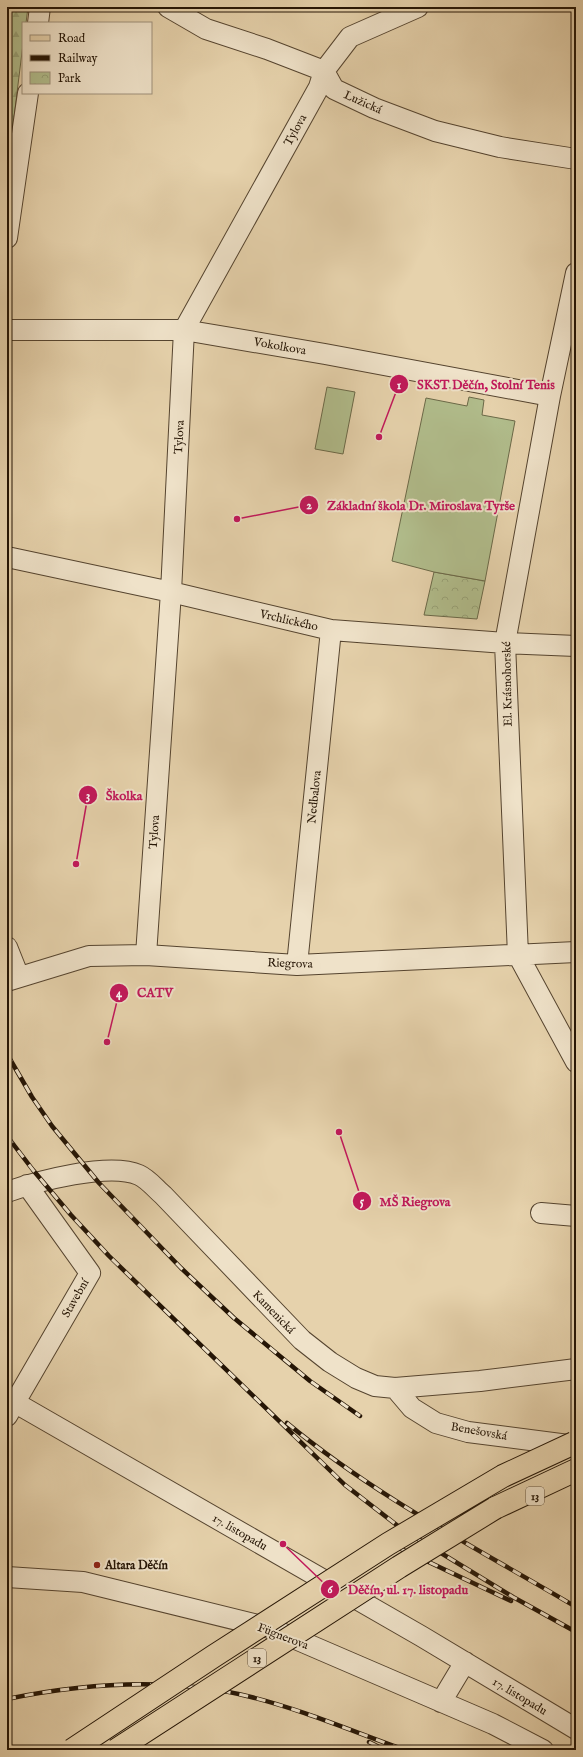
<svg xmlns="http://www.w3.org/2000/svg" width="583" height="1757" viewBox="0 0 583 1757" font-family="'IM FELL English',serif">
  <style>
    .forest { fill: url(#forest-firs); stroke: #6b6948 }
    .park { fill: url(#park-crowns); stroke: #6b6948 }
    .garden { fill: #b1bd8c; stroke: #6b6948 }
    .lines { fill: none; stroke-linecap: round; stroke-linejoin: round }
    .minor-casing { stroke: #55442f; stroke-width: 22 }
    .major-casing { stroke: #251505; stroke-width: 24 }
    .minor { stroke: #efe2c9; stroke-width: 20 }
    .major { stroke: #e6d2ac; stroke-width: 22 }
    .rail-casing { stroke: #251505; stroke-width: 4.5 }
    .rail { stroke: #efe2c9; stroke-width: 3; stroke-dasharray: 9; stroke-linecap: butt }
    .major-bridge-casing { stroke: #251505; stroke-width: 24; stroke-linecap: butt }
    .major-bridge { stroke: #e6d2ac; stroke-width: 22 }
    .poi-dot { fill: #8f2418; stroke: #efe2c9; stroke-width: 1.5 }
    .labels { text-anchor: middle; stroke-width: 4; stroke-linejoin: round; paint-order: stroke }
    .shield { fill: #efe2c9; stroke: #625240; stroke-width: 1 }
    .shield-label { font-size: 11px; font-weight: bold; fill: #251505 }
    .street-label { font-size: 12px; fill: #251505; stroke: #efe2c9 }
    .poi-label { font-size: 12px; font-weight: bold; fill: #251505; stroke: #efe2c9; text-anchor: start }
    .leader { fill: none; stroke: #c2185b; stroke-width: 1.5 }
    .callout-dot { fill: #c2185b; stroke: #efe2c9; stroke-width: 1.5 }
    .mark-label { font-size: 12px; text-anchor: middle; font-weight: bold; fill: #fff }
    .callout-label { font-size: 13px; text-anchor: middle; font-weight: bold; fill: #c2185b; stroke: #efe2c9; stroke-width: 4; stroke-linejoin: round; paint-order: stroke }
  </style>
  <defs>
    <pattern id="forest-firs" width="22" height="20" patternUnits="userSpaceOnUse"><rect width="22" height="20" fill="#b1bd8c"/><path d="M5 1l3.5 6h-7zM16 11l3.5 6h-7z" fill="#98a277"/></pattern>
    <pattern id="park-crowns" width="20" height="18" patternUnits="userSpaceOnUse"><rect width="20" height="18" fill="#b1bd8c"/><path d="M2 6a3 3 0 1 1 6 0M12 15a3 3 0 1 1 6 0" fill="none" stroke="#98a277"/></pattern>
  </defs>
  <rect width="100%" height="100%" fill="#e6d2ac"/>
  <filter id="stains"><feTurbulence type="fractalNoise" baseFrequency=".005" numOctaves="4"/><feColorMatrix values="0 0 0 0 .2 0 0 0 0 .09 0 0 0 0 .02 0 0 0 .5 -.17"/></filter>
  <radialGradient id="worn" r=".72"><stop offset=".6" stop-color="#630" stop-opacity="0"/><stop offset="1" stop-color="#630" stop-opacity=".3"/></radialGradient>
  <path class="forest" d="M 7,7 L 28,7 L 26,23 L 23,23 L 23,44 L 7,174 Z"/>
  <path class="park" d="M 434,572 L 485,581 L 477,619 L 424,615 Z"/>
  <path class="garden" d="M 327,387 L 355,392 L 343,454 L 315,449 Z
    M 469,397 L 484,400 L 482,415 L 515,421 L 485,581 L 434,572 L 392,561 L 426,398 L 467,406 Z"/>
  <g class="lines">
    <g class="minor-casing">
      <path id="minor" d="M 168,7 L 206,29 L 267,49 L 324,71 L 334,89 L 374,108 L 435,131 L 500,147 L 576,159
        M 38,23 L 40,7
        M 7,238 L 28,93
        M 576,273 L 550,396 L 505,643 L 518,955 L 576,1062
        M 7,330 L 184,330 L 325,354 L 550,396
        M 7,557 L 171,592 L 331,630 L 505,643 L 576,646
        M 7,947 L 19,977
        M 146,955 L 171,592 L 184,330 L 319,87 L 324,71 L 350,37 L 418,7
        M 297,965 L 331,630
        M 7,981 L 89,956 L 146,955 L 297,965 L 576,952
        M 7,1192 C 38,1181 109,1162 139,1175 C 148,1179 156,1189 163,1195 L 302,1340 L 330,1362 L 356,1378 L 375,1386 L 395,1388 L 480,1381 L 576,1369
        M 541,1213 L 576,1216
        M 395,1388 L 412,1408 L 436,1423 L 468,1432 L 576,1446
        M 7,1398 L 421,1636 L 576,1729
        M 7,1416 L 90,1273 L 27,1185
        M 7,1577 L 83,1582 L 270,1628 L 493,1724 L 543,1750
        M 441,1702 L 465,1662"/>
    </g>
    <g class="major-casing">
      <path id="major" d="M 495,1508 L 576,1470"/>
    </g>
    <use href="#minor" class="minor"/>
    <use href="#major" class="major"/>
    <g class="rail-casing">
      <path id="rail" d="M 7,1054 L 32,1097 L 52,1126 L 99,1183 L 181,1268 L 234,1318 L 310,1381 L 360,1416
        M 7,1136 L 33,1170 L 71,1215 L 109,1256 L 345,1485 L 398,1526 L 418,1539 L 513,1597 L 576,1632
        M 287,1423 C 375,1496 478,1549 576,1607
        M 397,1547 L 511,1601
        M 7,1699 C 86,1683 172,1677 251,1697 C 303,1710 354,1732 405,1750
        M 369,1742 L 385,1750"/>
    </g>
    <use href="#rail" class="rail"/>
    <g class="major-bridge-casing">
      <path id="major-bridge" d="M 72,1750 L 214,1656 L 388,1544 L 503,1476 L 574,1443
        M 116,1750 L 399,1567 L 495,1508"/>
    </g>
    <use href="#major-bridge" class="major-bridge"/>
  </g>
  <circle class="poi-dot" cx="97" cy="1565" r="4"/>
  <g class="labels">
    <g class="shield">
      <rect x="526" y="1487" width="18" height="18" rx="3"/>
      <rect x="248" y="1649" width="18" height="18" rx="3"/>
    </g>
    <g class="shield-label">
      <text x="535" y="1500">13</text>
      <text x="257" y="1662">13</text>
    </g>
    <g class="street-label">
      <text transform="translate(363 102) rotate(24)" y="4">Lužická</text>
      <text transform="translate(295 130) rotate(-61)" y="4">Tylova</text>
      <text transform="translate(280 346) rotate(10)" y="4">Vokolkova</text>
      <text transform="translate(179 437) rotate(-87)" y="4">Tylova</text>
      <text transform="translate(289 620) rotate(13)" y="4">Vrchlického</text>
      <text transform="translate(507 684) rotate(-91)" y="4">El. Krásnohorské</text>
      <text transform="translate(314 797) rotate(-84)" y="4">Nedbalova</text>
      <text transform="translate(154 832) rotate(-86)" y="4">Tylova</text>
      <text transform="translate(290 963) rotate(2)" y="4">Riegrova</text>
      <text transform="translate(75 1298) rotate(-60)" y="4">Stavební</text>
      <text transform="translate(274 1312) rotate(46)" y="4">Kamenická</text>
      <text transform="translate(479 1431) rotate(10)" y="4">Benešovská</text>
      <text transform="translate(240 1532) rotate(30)" y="4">17. listopadu</text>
      <text transform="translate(283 1636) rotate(21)" y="4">Fügnerova</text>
      <text transform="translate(520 1696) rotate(31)" y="4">17. listopadu</text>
    </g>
    <g class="poi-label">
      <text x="105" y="1569">Altara Děčín</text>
    </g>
  </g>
  <path class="leader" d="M379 437L399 384M237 519L309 505M76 864L88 795M107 1042L119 993M339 1132L362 1201M283 1544L330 1589"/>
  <g class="callout-dot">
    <circle cx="379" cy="437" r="4"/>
    <circle cx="237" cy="519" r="4"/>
    <circle cx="76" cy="864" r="4"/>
    <circle cx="107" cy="1042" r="4"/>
    <circle cx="339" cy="1132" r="4"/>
    <circle cx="283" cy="1544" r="4"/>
    <circle cx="399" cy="384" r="10"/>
    <circle cx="309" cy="505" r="10"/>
    <circle cx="88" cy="795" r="10"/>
    <circle cx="119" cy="993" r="10"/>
    <circle cx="362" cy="1201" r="10"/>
    <circle cx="330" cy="1589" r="10"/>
  </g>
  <g class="mark-label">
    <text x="399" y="389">1</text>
    <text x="309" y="509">2</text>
    <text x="88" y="799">3</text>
    <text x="119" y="997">4</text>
    <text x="362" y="1205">5</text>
    <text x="330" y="1593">6</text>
  </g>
  <g class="callout-label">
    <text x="486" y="389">SKST Děčín, Stolní Tenis</text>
    <text x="421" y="510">Základní škola Dr. Miroslava Tyrše</text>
    <text x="124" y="800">Školka</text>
    <text x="155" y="997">CATV</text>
    <text x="415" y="1206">MŠ Riegrova</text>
    <text x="408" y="1594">Děčín, ul. 17. listopadu</text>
  </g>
  <rect width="583" height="1757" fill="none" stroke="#e6d2ac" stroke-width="24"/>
  <rect x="8" y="8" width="567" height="1741" fill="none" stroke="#251505" stroke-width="2"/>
  <rect x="12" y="12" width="559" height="1733" fill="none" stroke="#251505"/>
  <rect x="22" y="22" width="130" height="72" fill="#efe2c9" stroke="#9e907b"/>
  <rect x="30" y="35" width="20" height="6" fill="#e6d2ac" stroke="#9e907b"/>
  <text x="58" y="42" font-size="12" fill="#251505">Road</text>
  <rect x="30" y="55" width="20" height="6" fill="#251505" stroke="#9e907b"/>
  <text x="58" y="62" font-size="12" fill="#251505">Railway</text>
  <rect x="30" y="72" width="20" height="12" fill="url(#park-crowns)" stroke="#9e907b"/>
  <text x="58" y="82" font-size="12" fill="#251505">Park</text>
  <rect width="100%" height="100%" filter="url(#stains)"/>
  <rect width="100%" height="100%" fill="url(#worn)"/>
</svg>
